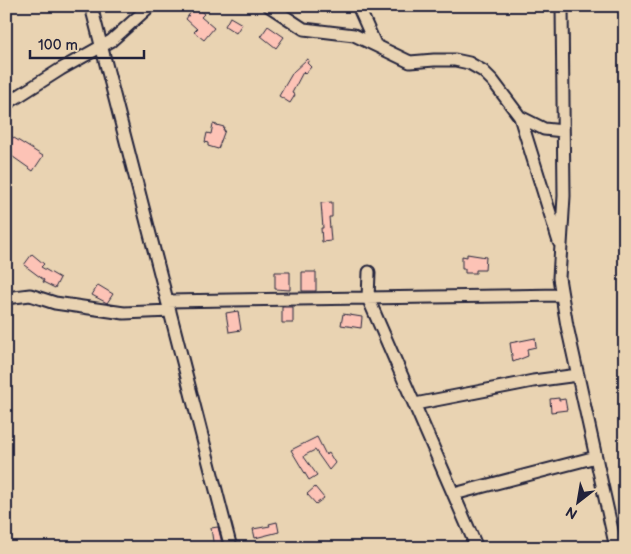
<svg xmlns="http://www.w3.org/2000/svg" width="631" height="554" viewBox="0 0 631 554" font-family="'Balsamiq Sans',sans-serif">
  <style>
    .building { fill: #fdc3b6; stroke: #22223b }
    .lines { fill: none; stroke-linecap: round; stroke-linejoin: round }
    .minor-casing { stroke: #22223b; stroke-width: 15 }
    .minor { stroke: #e9d3b2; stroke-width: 11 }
  </style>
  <rect width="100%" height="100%" fill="#e9d3b2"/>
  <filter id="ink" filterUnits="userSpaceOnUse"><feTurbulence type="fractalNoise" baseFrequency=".02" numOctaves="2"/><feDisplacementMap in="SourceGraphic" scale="10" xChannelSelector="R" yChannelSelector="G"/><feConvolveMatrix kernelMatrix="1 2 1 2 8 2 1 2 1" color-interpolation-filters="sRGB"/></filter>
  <g filter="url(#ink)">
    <path class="building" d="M 195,6 L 204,14 L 201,17 L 214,28 L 204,40 L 194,32 L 197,29 L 186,19 Z
      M 230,17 L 242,24 L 236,33 L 225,26 Z
      M 268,26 L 284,37 L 276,48 L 261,36 Z
      M 307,59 L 309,60 L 307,63 L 311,67 L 305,74 L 303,72 L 292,93 L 295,95 L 290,103 L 279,96 L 293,72 Z
      M 213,124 L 224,127 L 223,130 L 225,130 L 218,149 L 208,146 L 208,143 L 205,142 L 207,133 L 211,134 Z
      M 6,133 L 43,156 L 33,171 L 6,152 Z
      M 332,202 L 332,217 L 329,217 L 331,241 L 322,242 L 321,228 L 323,228 L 321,203 Z
      M 32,254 L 44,264 L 41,267 L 60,278 L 55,288 L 43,282 L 44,280 L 24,265 Z
      M 467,254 L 486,257 L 485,270 L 476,270 L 476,273 L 465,273 L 465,269 L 462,269 L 462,256 L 467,257 Z
      M 275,272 L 290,272 L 290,290 L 275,289 Z
      M 302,272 L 316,272 L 316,291 L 302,291 Z
      M 98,285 L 113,294 L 107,303 L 92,295 Z
      M 282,307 L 293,307 L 293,323 L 282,323 Z
      M 238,311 L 241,330 L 229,332 L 226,313 Z
      M 343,314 L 362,317 L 361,328 L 341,325 Z
      M 535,338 L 536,347 L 527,349 L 528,356 L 513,362 L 510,343 Z
      M 559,398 L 559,400 L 565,399 L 567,410 L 551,412 L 550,399 Z
      M 317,437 L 326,455 L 329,453 L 335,463 L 329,470 L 315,450 L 305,455 L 304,457 L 317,475 L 309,480 L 291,450 Z
      M 315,487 L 324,498 L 316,504 L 307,494 Z
      M 277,522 L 279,532 L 255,538 L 253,529 L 270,526 L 269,524 Z
      M 218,527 L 221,539 L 222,548 L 214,548 L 211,528 Z"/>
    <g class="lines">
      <g class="minor-casing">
        <path id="minor" d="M 91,6 L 231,548
          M 269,6 L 304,29 L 354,35 L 410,62 L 434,60 L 455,60 L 469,63 L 483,71 L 493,81 L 520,117 L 544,129 L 563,131
          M 358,6 L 375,44
          M 562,6 L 564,196 L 559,278 L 567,326 L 616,548
          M 6,104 L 61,69 L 111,41 L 150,6
          M 520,117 L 559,242
          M 369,272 L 368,298 L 477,548
          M 6,298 L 30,295 L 55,303 L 124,313 L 170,311
          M 167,301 L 561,295
          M 415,404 L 533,381 L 578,375
          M 454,494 L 596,457"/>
      </g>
      <use href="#minor" class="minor"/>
    </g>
  </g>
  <rect width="631" height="554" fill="none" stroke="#e9d3b2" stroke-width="25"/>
  <rect x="12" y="12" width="606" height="529" fill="none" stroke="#22223b" stroke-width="2" filter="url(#ink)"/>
  <g transform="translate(578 502) rotate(211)" stroke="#e9d3b2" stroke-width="4" paint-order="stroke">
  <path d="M0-4L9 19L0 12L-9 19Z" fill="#22223b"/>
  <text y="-8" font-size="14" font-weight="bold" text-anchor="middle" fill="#22223b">N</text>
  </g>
  <path d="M30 50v8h114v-8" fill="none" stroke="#22223b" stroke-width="2.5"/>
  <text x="38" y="50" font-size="15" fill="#22223b" stroke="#e9d3b2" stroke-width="4" paint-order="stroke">100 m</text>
</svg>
